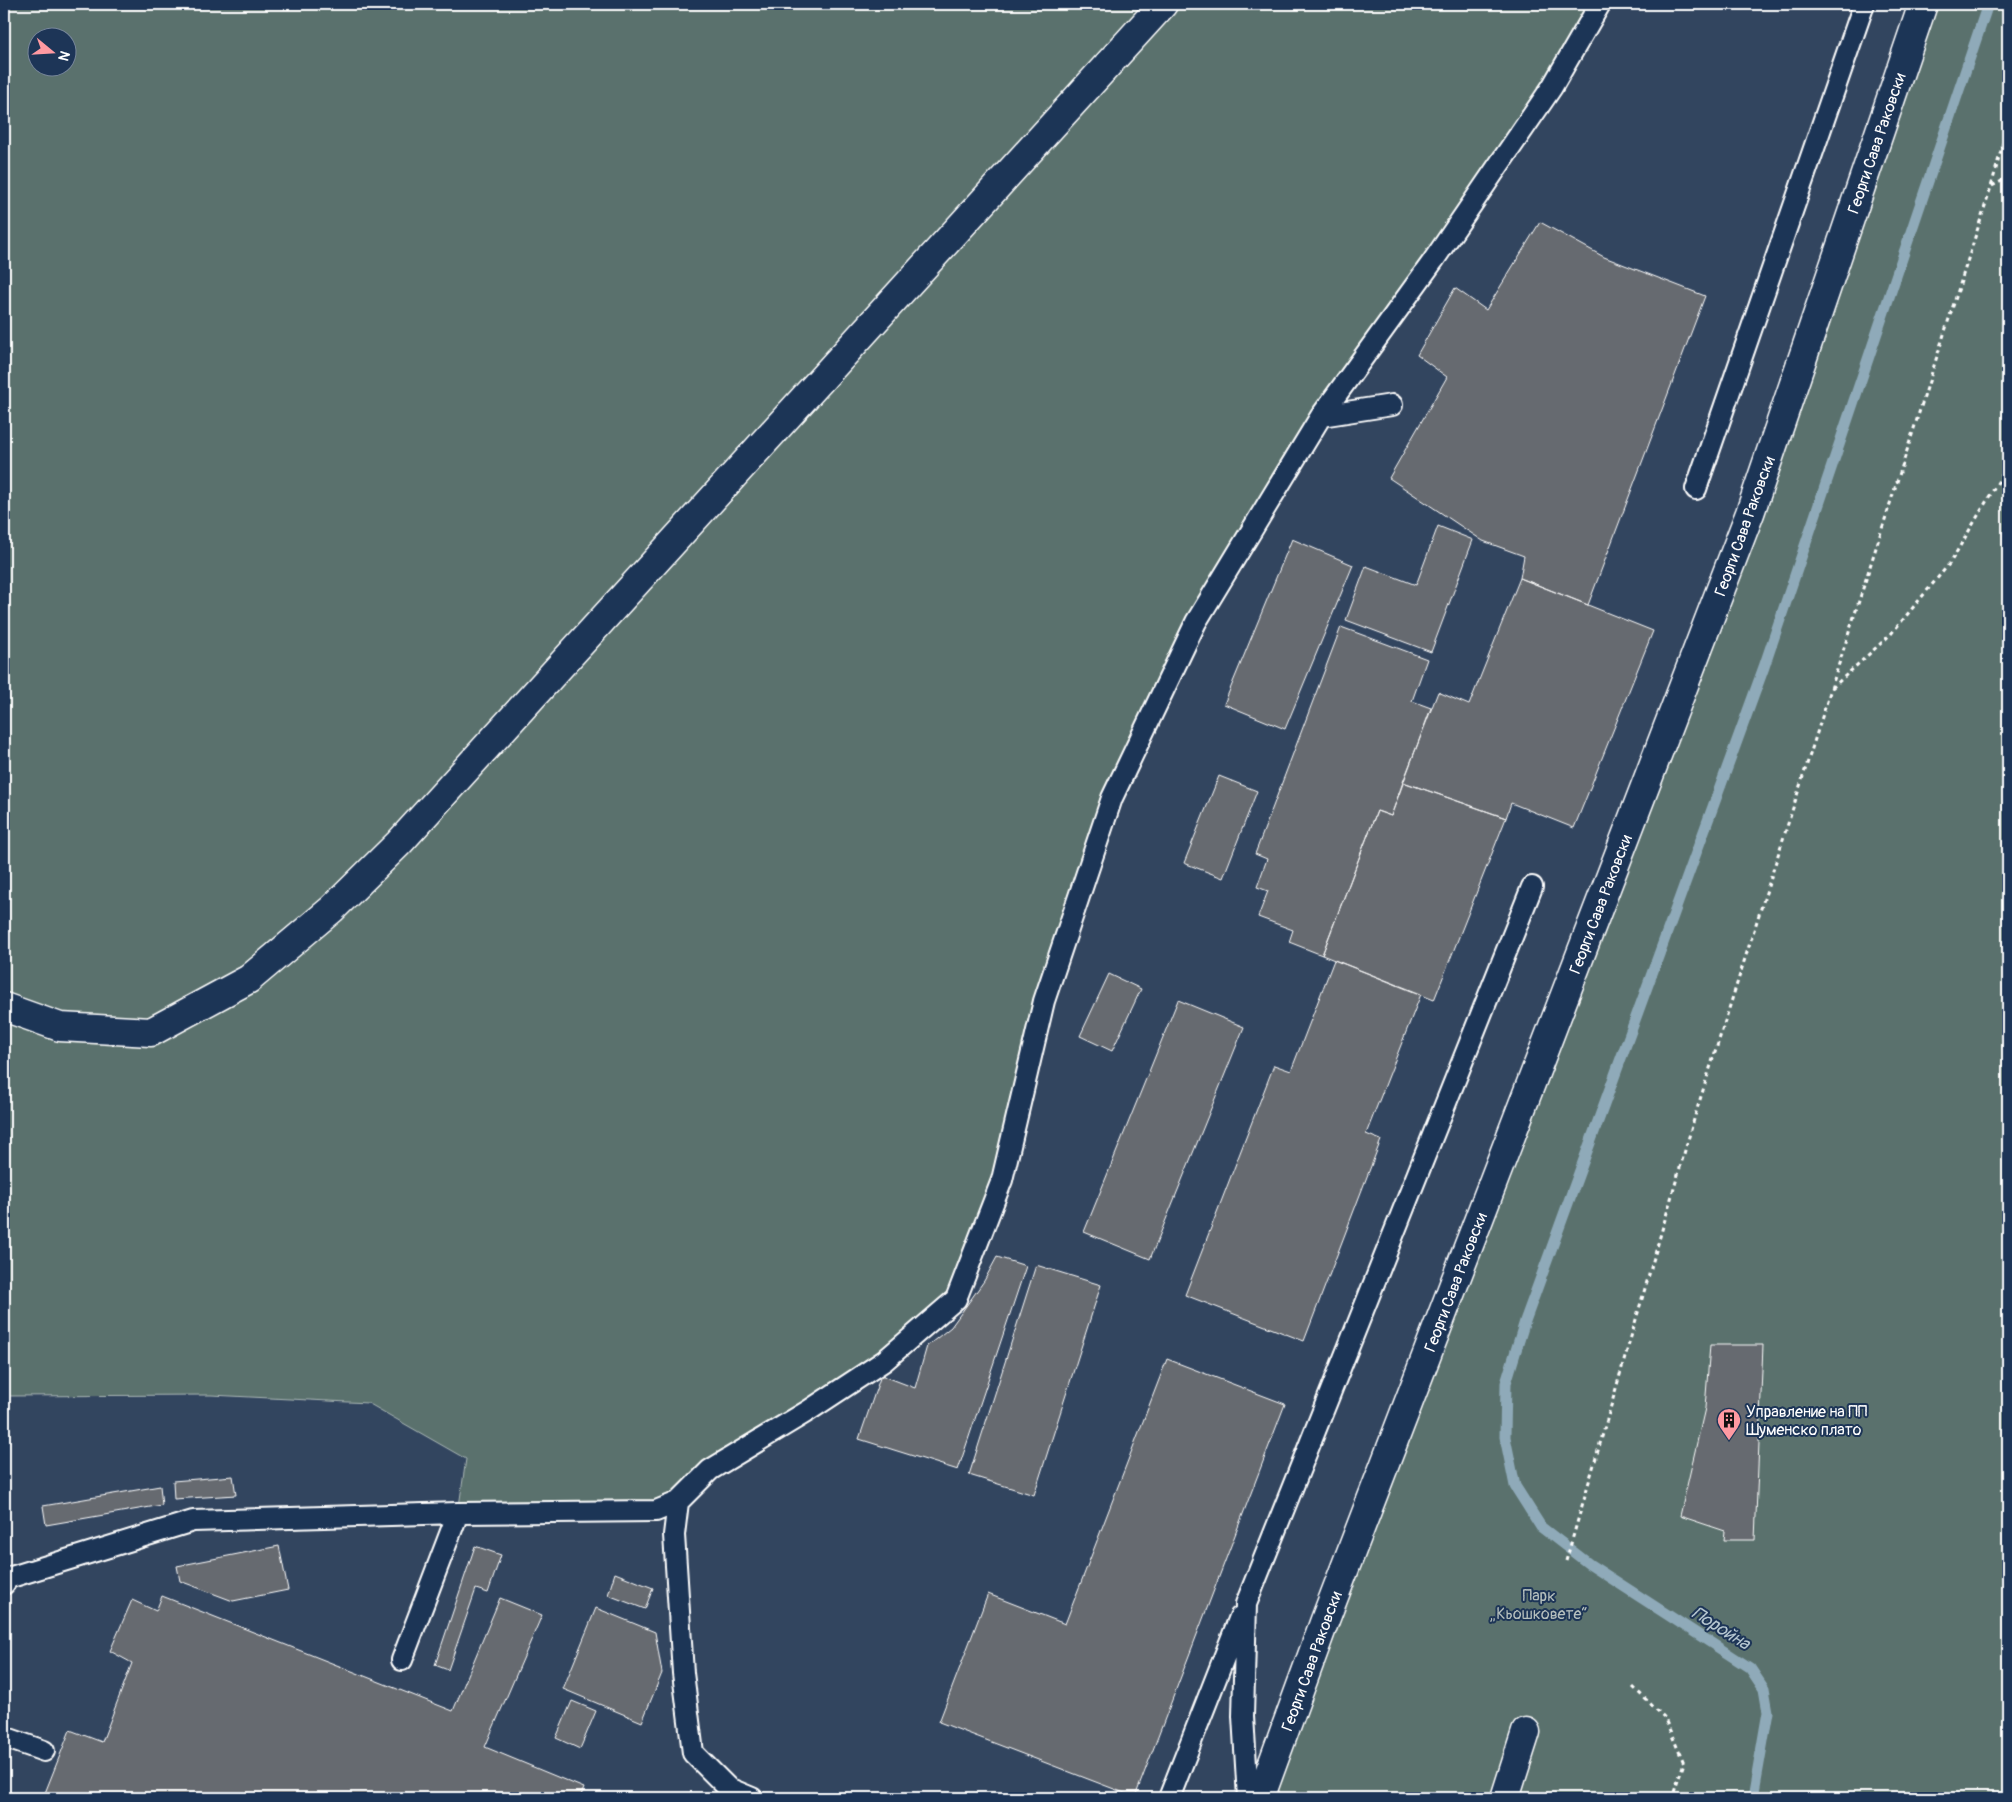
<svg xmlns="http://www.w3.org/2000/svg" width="2012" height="1802" viewBox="0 0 2012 1802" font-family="Pangolin,sans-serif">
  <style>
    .built { fill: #33455e }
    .green { fill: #5a716d; stroke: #acb8b6; fill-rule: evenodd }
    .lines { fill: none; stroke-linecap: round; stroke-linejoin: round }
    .stream { stroke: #8faab9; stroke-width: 11 }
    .building { fill: #666a70; stroke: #fff }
    .lane-casing { stroke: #fff; stroke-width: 24 }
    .street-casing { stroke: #fff; stroke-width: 31 }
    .path { stroke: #fff; stroke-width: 3; stroke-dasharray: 4 4; stroke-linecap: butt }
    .lane { stroke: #1d3557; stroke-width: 20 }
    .street { stroke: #1d3557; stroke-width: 28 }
    .labels { text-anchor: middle; stroke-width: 4; stroke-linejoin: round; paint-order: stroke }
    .street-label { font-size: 16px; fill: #fff; stroke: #1d3557 }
    .poi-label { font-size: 16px; fill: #fff; stroke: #1d3557; text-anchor: start }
    .park-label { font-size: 16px; fill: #b5bfbd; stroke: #1d3557 }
    .water-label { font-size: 18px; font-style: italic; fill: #b5c6d0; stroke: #1d3557 }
  </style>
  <rect width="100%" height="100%" fill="#1d3557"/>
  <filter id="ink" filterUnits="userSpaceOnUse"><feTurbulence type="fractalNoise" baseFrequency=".02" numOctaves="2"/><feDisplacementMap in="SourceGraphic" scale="10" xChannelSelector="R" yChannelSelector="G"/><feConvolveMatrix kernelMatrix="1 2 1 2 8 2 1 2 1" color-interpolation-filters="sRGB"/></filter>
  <g filter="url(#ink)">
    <path class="built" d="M 1600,4 L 1923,4 L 1750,513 L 1260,1798 L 4,1798 L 4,1396 L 211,1395 L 368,1403 L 466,1459 L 458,1513 L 1112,798 L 1196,622 Z"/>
    <path class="green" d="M 4,4 L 1600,4 L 1196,622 L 1112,798 L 1002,1180 L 956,1299 L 678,1502 L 458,1513 L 466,1459 L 368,1403 L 211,1395 L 4,1396 ZM 38,38 L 68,38 L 68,68 L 38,68 Z
      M 1924,4 L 2008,4 L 2008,1798 L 1260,1798 Z"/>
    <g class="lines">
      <path class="stream" d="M 1753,1798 L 1768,1712 L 1764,1689 L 1750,1668 L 1589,1564 L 1541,1527 L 1515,1486 L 1505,1437 L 1506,1383 L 1525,1321 L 1764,667 L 1988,4"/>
    </g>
    <path class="building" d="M 1540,222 L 1604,257 L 1705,296 L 1588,605 L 1520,578 L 1524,556 L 1483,541 L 1389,478 L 1447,377 L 1417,355 L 1455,288 L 1486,310 Z
      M 1438,526 L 1473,540 L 1431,652 L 1346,620 L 1366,566 L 1416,585 Z
      M 1292,539 L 1353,565 L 1285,729 L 1224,704 Z
      M 1520,578 L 1653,631 L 1574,828 L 1511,803 L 1506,818 L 1403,782 L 1438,692 L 1469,705 Z
      M 1341,627 L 1427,659 L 1412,701 L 1431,708 L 1391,816 L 1377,811 L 1322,955 L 1289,942 L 1293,930 L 1258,917 L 1268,891 L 1257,887 L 1267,859 L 1255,854 Z
      M 1219,776 L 1257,791 L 1223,878 L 1184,863 Z
      M 1403,782 L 1506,818 L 1434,1000 L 1322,955 L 1377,811 L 1391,816 Z
      M 1334,960 L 1421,994 L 1366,1134 L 1381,1140 L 1304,1341 L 1185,1295 L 1274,1065 L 1291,1071 Z
      M 1109,974 L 1141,989 L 1112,1051 L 1080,1036 Z
      M 1178,1000 L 1244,1027 L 1150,1259 L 1084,1232 Z
      M 997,1257 L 1026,1266 L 958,1470 L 859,1439 L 881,1375 L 915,1388 L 927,1346 L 951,1327 L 984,1281 Z
      M 1036,1265 L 1101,1285 L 1034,1495 L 969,1475 Z
      M 1710,1345 L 1763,1345 L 1755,1540 L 1724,1540 L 1725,1531 L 1680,1516 L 1705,1408 Z
      M 1167,1359 L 1285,1404 L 1135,1797 L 939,1722 L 988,1594 L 1065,1624 Z
      M 233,1476 L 236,1495 L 174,1499 L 173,1481 Z
      M 160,1486 L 162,1505 L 46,1525 L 43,1506 Z
      M 279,1546 L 288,1590 L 233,1601 L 180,1581 L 177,1566 Z
      M 475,1546 L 501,1555 L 488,1593 L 476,1589 L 448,1670 L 435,1665 Z
      M 615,1573 L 653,1588 L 645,1609 L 608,1595 Z
      M 162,1596 L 453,1711 L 500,1598 L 542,1615 L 485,1747 L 584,1788 L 580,1798 L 43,1798 L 70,1730 L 102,1742 L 132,1663 L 110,1651 L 132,1600 L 156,1611 Z
      M 596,1608 L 655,1632 L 662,1673 L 642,1722 L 563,1689 Z
      M 572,1701 L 596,1711 L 580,1749 L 556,1738 Z"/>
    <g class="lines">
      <g class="lane-casing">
        <path id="lane" d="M 1321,416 L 1433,261 L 1552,87 L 1600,4
          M 1696,489 L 1864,4
          M 678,1502 L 710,1470 L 808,1411 L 884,1361 L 956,1299 L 1002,1180 L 1044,1001 L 1112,798 L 1196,622 L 1321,416 L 1392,405
          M 4,1584 L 8,1578 L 193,1521 L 458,1513
          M 402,1660 L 458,1513 L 656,1511 L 678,1502 L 674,1535 L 683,1673 L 693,1753 L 728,1788 L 752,1798
          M 4,1737 L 44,1751
          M 1169,1798 L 1240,1617
          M 1248,1798 L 1243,1716 L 1246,1604 L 1532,887"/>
      </g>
      <g class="street-casing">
        <path id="street" d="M 4,1007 L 60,1027 L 151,1032 L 249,979 L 332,909 L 399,843 L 1163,4
          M 1260,1798 L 1325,1620 L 1750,513 L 1923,4
          M 1505,1798 L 1526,1732"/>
      </g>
      <path class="path" d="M 1992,186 L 2008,178
        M 1832,688 L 1891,634 L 1950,563 L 2008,465
        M 1566,1561 L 1697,1109 L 1991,187 L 2008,125
        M 1633,1687 L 1664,1717 L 1684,1763 L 1672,1798"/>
      <use href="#lane" class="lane"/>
      <use href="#street" class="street"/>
    </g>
  </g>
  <defs>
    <g id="building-pin" transform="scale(1.25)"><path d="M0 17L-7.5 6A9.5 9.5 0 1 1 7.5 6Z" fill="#ff9aa2" stroke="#1d3557"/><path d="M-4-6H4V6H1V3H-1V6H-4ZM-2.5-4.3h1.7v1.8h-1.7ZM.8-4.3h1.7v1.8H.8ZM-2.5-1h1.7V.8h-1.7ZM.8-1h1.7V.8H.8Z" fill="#111"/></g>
  </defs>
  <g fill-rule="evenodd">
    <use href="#building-pin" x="1729" y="1420"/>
  </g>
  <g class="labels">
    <g class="street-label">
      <text transform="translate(1876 143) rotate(-71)" y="6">Георги Сава Раковски</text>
      <text transform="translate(1744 526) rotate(-70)" y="6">Георги Сава Раковски</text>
      <text transform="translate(1600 904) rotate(-69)" y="6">Георги Сава Раковски</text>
      <text transform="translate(1455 1282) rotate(-69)" y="6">Георги Сава Раковски</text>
      <text transform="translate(1311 1661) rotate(-70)" y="6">Георги Сава Раковски</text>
    </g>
    <g class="poi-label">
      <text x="1746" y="1417">Управление на ПП<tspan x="1746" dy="18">Шуменско плато</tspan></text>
    </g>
    <g class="park-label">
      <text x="1539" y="1601">Парк<tspan x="1539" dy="18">„Кьошковете“</tspan></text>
    </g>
    <g class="water-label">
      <text transform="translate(1721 1628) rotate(32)" y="6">Поройна</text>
    </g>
  </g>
  <rect width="2012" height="1802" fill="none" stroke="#1d3557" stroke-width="20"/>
  <rect x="10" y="10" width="1992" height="1782" fill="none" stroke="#fff" stroke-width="2" filter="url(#ink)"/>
  <g transform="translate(52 52) rotate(108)"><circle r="24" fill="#1d3557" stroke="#77869a"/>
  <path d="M0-4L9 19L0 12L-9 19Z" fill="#ff9aa2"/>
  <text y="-8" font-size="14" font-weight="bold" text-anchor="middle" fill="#ffffff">N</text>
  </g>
</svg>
